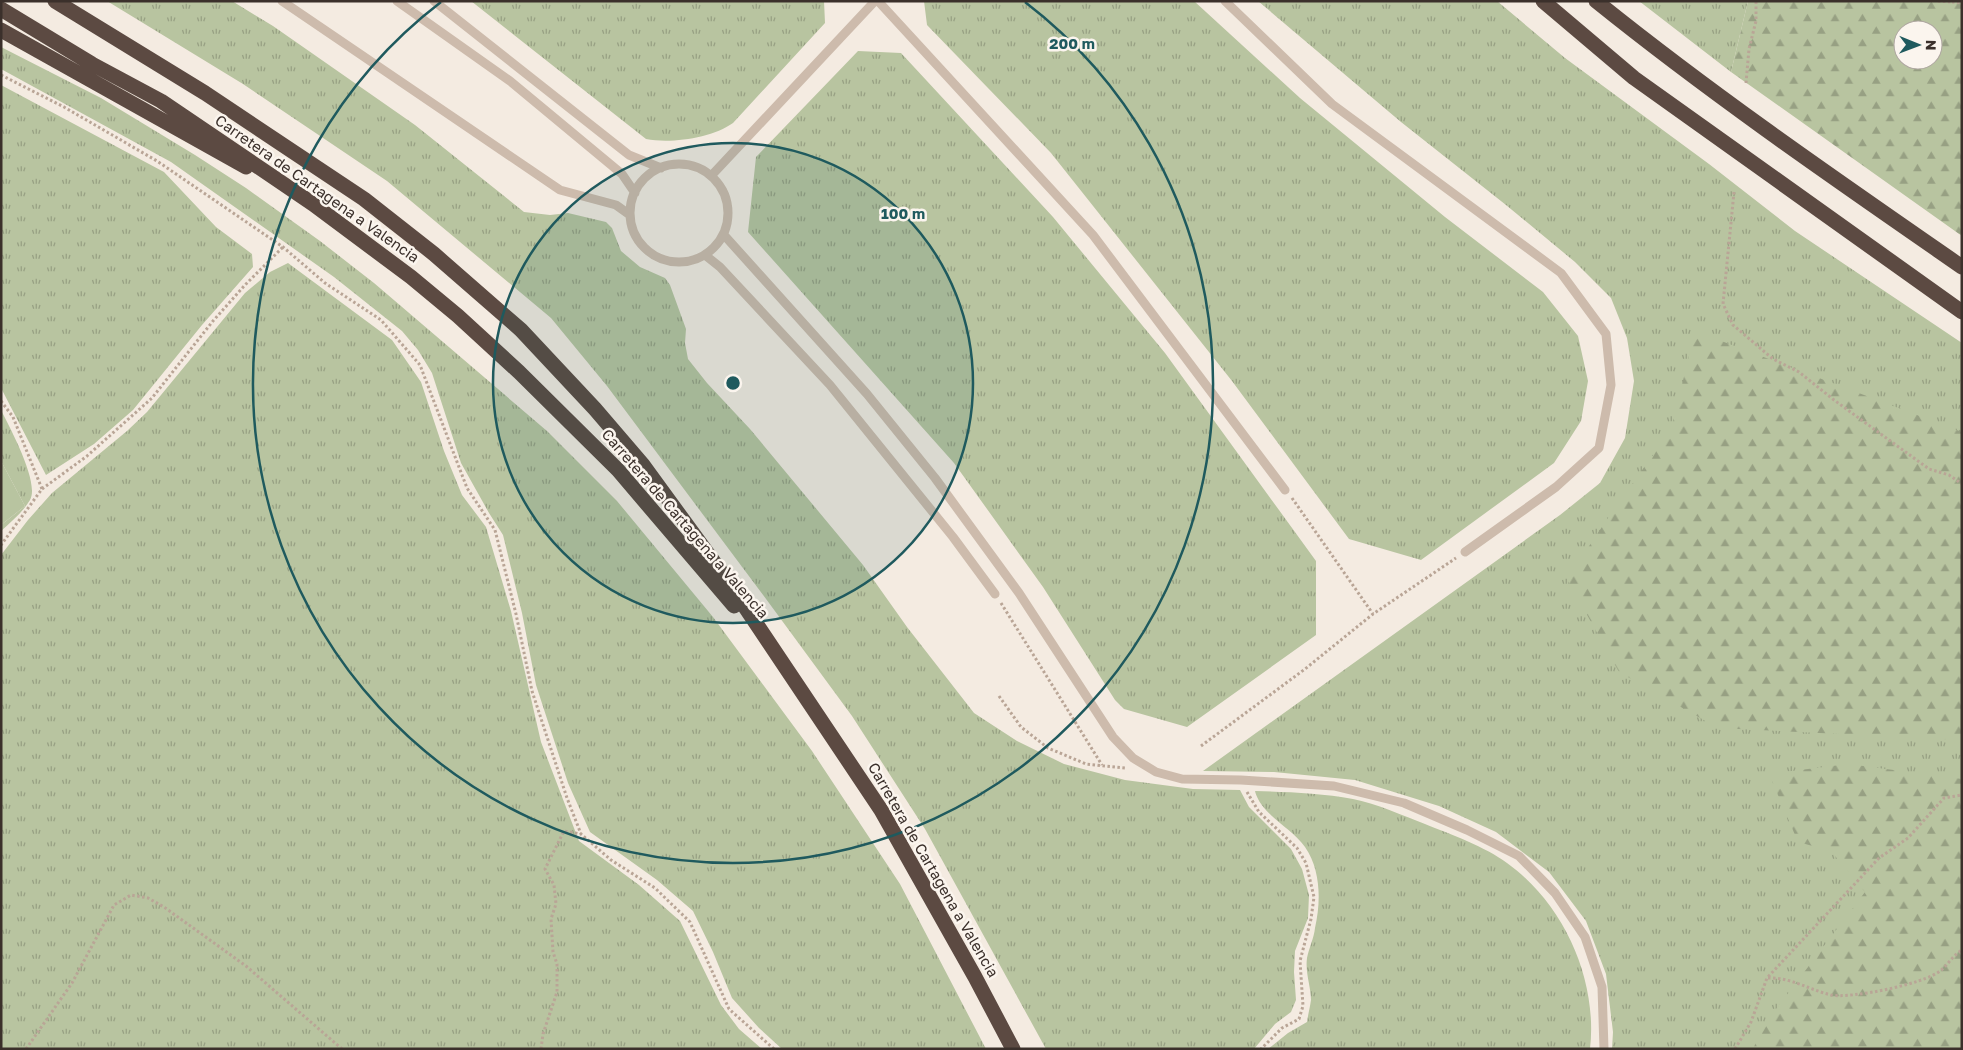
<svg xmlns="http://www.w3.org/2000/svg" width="1963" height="1050" viewBox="0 0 1963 1050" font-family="'Golos Text',sans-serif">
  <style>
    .grass { fill: url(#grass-tufts) }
    .forest { fill: url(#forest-firs); fill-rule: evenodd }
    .garden { fill: #b8c4a0 }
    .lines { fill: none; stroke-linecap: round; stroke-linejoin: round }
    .path { stroke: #b9a596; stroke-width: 3; stroke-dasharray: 2.5 2.5; stroke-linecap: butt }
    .lane { stroke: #cdbbac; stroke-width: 9 }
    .highway { stroke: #5c4a42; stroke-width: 15 }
    .ring { fill: none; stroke: #1f5a5e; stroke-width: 2.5 }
    .labels { text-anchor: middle; stroke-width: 5; stroke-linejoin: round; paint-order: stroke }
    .street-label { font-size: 15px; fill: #3b302b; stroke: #fbf5ee }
    .centre { fill: #1f5a5e; stroke: #fbf5ee; stroke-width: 2.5 }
    .ring-label { font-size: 15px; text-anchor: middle; font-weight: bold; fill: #1f5a5e; stroke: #fbf5ee; stroke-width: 5; stroke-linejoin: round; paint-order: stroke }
  </style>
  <defs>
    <pattern id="grass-tufts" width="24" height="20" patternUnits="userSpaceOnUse" patternTransform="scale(1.25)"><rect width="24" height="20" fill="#b8c4a0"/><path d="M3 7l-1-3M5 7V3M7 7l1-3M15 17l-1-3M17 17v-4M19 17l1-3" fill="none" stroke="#97a083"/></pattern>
    <pattern id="forest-firs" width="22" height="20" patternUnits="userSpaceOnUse" patternTransform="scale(1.25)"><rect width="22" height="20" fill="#b8c4a0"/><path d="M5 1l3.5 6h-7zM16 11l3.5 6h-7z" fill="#97a083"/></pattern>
  </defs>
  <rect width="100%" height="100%" fill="#f4ebe1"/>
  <path class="grass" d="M 107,1 L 232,1 L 273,26 L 415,125 L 524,212 L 550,215 L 568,213 L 606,222 L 612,228 L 621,251 L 640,267 L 665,278 L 670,285 L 686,329 L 685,343 L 688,359 L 707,383 L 750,429 L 863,565 L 907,627 L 974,713 L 1017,741 L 1064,764 L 1125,780 L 1193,789 L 1240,790 L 1249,807 L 1291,849 L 1302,869 L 1309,895 L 1308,918 L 1295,951 L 1294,972 L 1296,1000 L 1291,1012 L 1275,1024 L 1254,1049 L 1046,1049 L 925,829 L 852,716 L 769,603 L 607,386 L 551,318 L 387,181 L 243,84 Z
    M 471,1 L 824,1 L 825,23 L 733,123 C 712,138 671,144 646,139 Z
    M 924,1 L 1194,1 L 1300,98 L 1445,217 L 1543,292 L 1578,336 L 1588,381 L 1581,421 L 1554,463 L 1421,560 L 1349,539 L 1232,381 L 1051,153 L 927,25 Z
    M 1258,1 L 1497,1 L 1565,58 L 1709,164 L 1795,231 L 1962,343 L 1962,1049 L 1612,1049 L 1613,1032 L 1606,974 L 1586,921 L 1549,872 L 1496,832 L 1439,806 L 1355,780 L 1274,772 L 1203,771 L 1560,515 L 1600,483 L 1625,438 L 1634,381 L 1627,338 L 1611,298 L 1575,262 L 1506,205 L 1401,122 Z
    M 1639,1 L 1748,1 L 1731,72 Z
    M 1,47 L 101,98 L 195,155 L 246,188 L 320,241 L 374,283 L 547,431 L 617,501 L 713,617 L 812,751 L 900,884 L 986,1049 L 782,1049 L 759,1028 L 732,998 L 713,952 L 693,911 L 657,880 L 590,832 L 568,783 L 536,685 L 522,613 L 503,535 L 489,513 L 461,463 L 432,373 L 418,350 L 402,331 L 334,277 L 171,162 L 1,69 Z
    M 858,51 L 901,53 L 1053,217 L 1165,353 L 1316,561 L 1316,635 L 1187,727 L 1124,709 L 1115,700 L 1043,587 L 954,463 L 748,232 L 756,157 Z
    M 1,85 L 164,172 L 216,227 L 252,254 L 253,267 L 202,325 L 133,410 L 94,444 L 46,475 L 1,388 Z
    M 288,263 L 392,340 L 421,382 L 444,451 L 462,495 L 486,527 L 511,611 L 541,742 L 579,841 L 639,885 L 680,921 L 721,1005 L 739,1029 L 762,1049 L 1,1049 L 1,555 L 28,520 L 52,493 L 127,431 L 147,412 L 245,293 L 270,272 Z
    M 1,410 C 10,428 40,483 30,500 C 23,512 11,522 1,531 L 1,525 L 25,506 L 1,461 Z
    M 1255,791 C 1287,792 1321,793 1353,799 C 1375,803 1404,816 1425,824 C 1450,834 1486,847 1507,863 C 1564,904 1598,980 1590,1049 L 1268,1049 L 1288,1033 L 1307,1022 C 1308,1015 1310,1007 1311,1000 C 1311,987 1305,973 1307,958 C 1309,948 1314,938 1315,928 C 1321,902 1321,870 1305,847 C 1291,827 1261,815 1255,791 Z"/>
  <path class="forest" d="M 1748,1 L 1962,1 L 1962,236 L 1731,72 ZM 1903,30 L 1933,30 L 1933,60 L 1903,60 Z
    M 1695,331 L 1962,432 L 1962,740 L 1718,728 L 1619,672 L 1567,579 L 1614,509 L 1671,430 Z
    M 1848,764 L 1962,779 L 1962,1049 L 1753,1049 L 1764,1025 L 1865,892 L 1831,851 L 1798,842 L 1769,774 Z"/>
  <path class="garden" d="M 1,461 L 25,506 L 1,525 Z"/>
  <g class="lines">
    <path class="path" d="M 1938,1 L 1951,2
      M 1952,2 L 1962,3
      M 1,75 L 64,107 L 157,161 L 283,247 L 325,283 L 381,320 L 420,365 L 467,488 L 495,530 L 516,614 L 532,691 L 567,798 L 581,834 L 611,860 L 655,888 L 690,922 L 729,1009 L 774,1049
      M 1746,83 L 1749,49 L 1756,21 L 1756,1
      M 1734,192 L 1723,304 L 1733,325 L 1773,359 L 1799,372 L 1834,400 L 1929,469 L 1949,475 L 1962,484
      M 1,401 L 13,417 L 42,489 L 1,545
      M 42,489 L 87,456 L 152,398 L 213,321 L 245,285 L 283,247
      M 1292,498 L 1373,614
      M 1001,603 L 1102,765
      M 999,696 L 1021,727 L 1048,748 L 1086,764 L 1125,768
      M 1201,746 L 1305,669 L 1373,614 L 1456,558
      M 1247,792 L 1259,812 L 1297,848 L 1306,863 L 1314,897 L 1311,919 L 1300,961 L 1303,1006 L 1299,1019 L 1282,1028 L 1261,1049
      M 1768,978 C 1790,977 1810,990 1831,995 C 1850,999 1924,984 1940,971 C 1948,965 1953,955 1962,950
      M 26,1049 L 72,983 L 114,905 L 131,895 L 148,898 L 164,907 L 246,966 L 342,1049
      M 541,1049 L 543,1034 L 557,992 L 557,964 L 553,952 L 551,919 L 556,904 L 554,885 L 545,869 L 564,831 L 581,834
      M 1735,1049 L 1751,1022 L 1767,978 L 1879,858 L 1908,838 L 1944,798 L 1962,795"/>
    <path class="lane" d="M 282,1 L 560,190 L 616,205 L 630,215
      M 397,1 L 510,81 L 622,174 L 635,193
      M 434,1 L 629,155 L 661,168
      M 878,1 L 1093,235 L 1285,490
      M 1225,1 L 1332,104 L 1561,273 L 1606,334 L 1611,385 L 1599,448 L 1556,487 L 1465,552
      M630 213a49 49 0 1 1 98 0a49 49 0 1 1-98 0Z
      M 711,176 L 875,1
      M 724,235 L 867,394 L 935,478 L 1019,593 L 1113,737 L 1133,758 L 1156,772 L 1182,779 L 1241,780 L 1334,786 L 1404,803 L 1467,830 L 1519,856 L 1555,893 L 1585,937 L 1602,987 L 1604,1049
      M 705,255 L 720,267 L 830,385 L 953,537 L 995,594"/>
    <path class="highway" d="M 55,1 L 205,93 L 364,199 L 434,254 L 521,330 L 595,409 L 643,465 L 727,580 L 881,810 L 975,977 L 1013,1049
      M 1543,1 L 1634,78 L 1962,312
      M 1596,1 C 1714,96 1838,181 1962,267
      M 1,9 L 92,64 L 161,101 L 313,204 L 411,277 L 458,316 L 519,372 L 618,470 L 734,606
      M 1,30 L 246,167"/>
  </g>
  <circle cx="733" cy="383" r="240" fill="#1f5a5e" fill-opacity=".12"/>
  <g class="ring">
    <circle cx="733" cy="383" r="240"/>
    <path d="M1025 2A480 480 0 1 1 441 2"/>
  </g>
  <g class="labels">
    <g class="street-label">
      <text transform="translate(317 189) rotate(35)" y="5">Carretera de Cartagena a Valencia</text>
      <text transform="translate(685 524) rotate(49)" y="5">Carretera de Cartagena a Valencia</text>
      <text transform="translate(933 870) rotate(60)" y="5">Carretera de Cartagena a Valencia</text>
    </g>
  </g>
  <circle cx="733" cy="383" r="8" class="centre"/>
  <g class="ring-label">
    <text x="1072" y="49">200 m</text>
    <text x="903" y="219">100 m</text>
  </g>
  <rect width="1963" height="1050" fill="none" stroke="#3b302b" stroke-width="5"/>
  <g transform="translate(1918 45) rotate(91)"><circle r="24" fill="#fbf5ee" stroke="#aea6a0"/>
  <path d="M0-4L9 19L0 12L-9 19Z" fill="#1f5a5e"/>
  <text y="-8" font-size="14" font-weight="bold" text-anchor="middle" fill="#3b302b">N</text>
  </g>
</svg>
